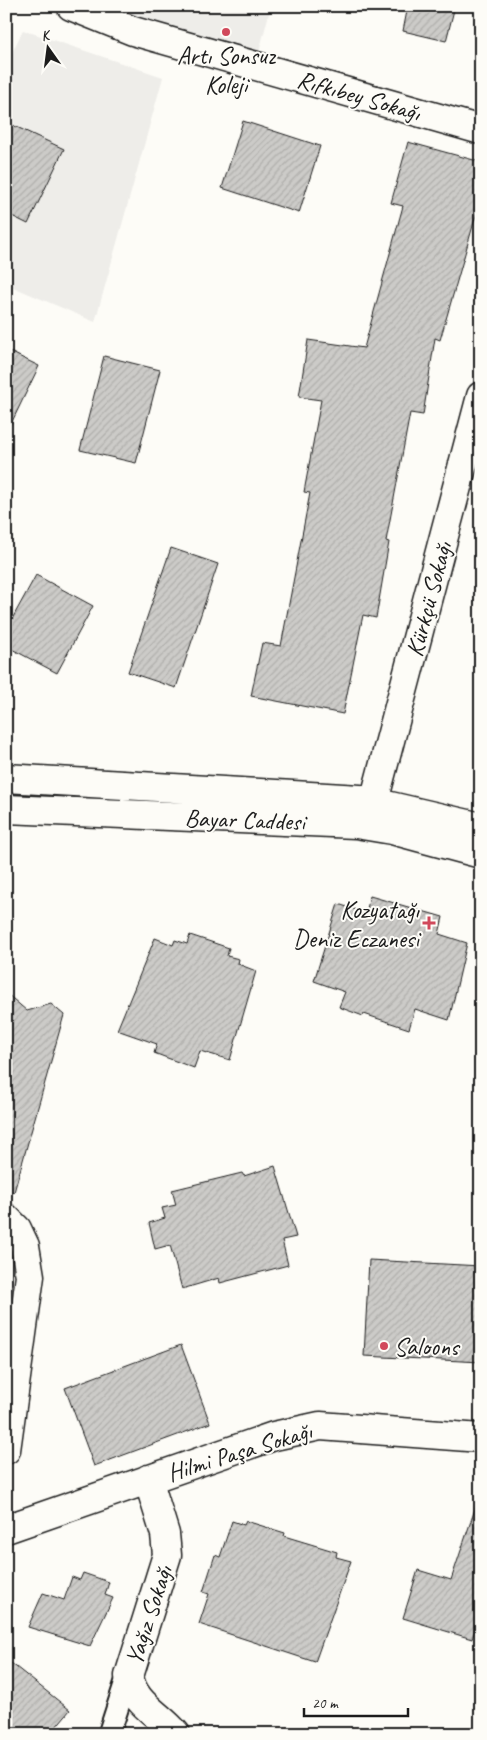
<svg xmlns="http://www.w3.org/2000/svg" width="487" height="1740" viewBox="0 0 487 1740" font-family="Caveat,sans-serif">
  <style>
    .built { fill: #eeede9 }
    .building { fill: url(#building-hatch); stroke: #1c1c1c }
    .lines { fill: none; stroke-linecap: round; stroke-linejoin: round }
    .pedestrian-casing { stroke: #1c1c1c; stroke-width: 25 }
    .minor-casing { stroke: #1c1c1c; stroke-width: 31 }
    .secondary-casing { stroke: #1c1c1c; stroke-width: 31 }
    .pedestrian { stroke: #fdfcf7; stroke-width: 21 }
    .minor { stroke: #fdfcf7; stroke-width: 28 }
    .secondary { stroke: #fdfcf7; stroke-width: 28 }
    .poi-dot { fill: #d1495b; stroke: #fdfcf7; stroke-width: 2 }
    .labels { text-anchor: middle; stroke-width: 4; stroke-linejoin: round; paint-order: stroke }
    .poi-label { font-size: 25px; fill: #1c1c1c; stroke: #fdfcf7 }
    .street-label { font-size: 25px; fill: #1c1c1c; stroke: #fdfcf7 }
  </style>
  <defs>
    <pattern id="building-hatch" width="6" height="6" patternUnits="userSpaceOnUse" patternTransform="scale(1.25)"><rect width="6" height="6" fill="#cccbc8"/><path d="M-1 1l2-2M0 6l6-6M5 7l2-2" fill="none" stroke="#afaeab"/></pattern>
  </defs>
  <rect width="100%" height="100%" fill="#fdfcf7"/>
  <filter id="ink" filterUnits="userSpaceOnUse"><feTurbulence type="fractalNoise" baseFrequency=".02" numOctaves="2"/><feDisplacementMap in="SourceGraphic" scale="10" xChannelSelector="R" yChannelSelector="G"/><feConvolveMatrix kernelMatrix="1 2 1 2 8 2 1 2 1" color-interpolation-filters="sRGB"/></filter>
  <g filter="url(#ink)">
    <path class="built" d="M 118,6 L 271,6 L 258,56 L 117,9 Z
      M 23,30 L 163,77 L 95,322 L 6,284 L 6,65 Z"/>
    <path class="building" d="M 408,6 L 455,6 L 446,41 L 403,31 Z
      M 243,121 L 320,146 L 299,213 L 222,188 Z
      M 6,122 L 64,149 L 28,224 L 6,213 Z
      M 408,142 L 481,162 L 481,198 L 440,340 L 435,338 L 423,415 L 410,413 L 386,541 L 389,542 L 376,618 L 363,615 L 343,714 L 251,696 L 262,643 L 281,646 L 310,493 L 304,492 L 321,400 L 299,397 L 308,340 L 364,348 L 403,206 L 391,203 Z
      M 6,350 L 39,366 L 6,434 Z
      M 104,356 L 160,370 L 136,463 L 80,450 Z
      M 171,548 L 218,564 L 176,688 L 128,672 Z
      M 36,575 L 93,606 L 57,673 L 6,646 L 6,630 Z
      M 370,896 L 443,917 L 439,934 L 467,943 L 449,1020 L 415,1009 L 409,1029 L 364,1014 L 363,1016 L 339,1007 L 345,992 L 314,981 L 338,904 L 366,913 Z
      M 190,935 L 229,948 L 227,956 L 239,959 L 238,964 L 256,971 L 230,1060 L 200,1051 L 194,1068 L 154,1053 L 157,1044 L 117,1030 L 155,938 L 173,945 L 175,940 L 187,944 Z
      M 6,993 L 27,1011 L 51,1004 L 64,1015 L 14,1192 L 6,1191 Z
      M 275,1166 L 296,1237 L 282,1240 L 288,1265 L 220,1283 L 219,1278 L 182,1289 L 170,1245 L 155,1249 L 149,1223 L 165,1218 L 162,1208 L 176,1205 L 172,1190 L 242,1173 L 244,1176 Z
      M 369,1260 L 481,1266 L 481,1362 L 364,1356 Z
      M 181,1345 L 210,1423 L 94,1466 L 65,1388 Z
      M 476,1506 L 481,1507 L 481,1612 L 472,1639 L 403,1618 L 418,1570 L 451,1580 Z
      M 232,1521 L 244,1525 L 246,1521 L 285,1533 L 284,1536 L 337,1552 L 336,1557 L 351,1561 L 315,1662 L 199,1624 L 209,1594 L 203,1592 L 215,1555 L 220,1557 Z
      M 83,1573 L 109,1582 L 105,1595 L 113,1598 L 90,1646 L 28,1627 L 43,1593 L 64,1600 L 72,1577 L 80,1580 Z
      M 6,1659 L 70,1710 L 50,1734 L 6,1734 Z"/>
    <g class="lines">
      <g class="pedestrian-casing">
        <path id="pedestrian" d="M 109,1734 L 130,1669"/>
      </g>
      <g class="minor-casing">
        <path id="minor" d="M 71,6 L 133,31 L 481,130
          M 368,824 L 481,396
          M 6,1218 L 17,1229 L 25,1246 L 30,1276 L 6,1450
          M 148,1479 L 165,1534 L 167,1555 L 129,1676 C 133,1704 160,1714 176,1734
          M 6,1529 L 274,1436 L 320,1426 L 481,1438"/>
      </g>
      <g class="secondary-casing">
        <path id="secondary" d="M 6,778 L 360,799 L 481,827
          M 6,809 L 356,824 L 392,830 L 481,854"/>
      </g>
      <use href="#pedestrian" class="pedestrian"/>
      <use href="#minor" class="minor"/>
      <use href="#secondary" class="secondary"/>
    </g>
  </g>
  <g class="poi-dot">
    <circle cx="226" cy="32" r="5"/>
    <path d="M426.5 915.5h5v5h5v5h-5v5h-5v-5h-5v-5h5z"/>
    <circle cx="384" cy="1346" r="5"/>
  </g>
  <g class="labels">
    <g class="poi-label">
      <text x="226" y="64">Artı Sonsuz<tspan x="226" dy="29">Koleji</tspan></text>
      <text x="419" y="918" text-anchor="end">Kozyatağı<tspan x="419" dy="29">Deniz Eczanesi</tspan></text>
      <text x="394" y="1355" text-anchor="start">Saloons</text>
    </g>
    <g class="street-label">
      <text transform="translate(359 95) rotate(16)" y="9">Rıfkıbey Sokağı</text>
      <text transform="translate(428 599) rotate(-75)" y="9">Kürkçü Sokağı</text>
      <text transform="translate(245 819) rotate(2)" y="9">Bayar Caddesi</text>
      <text transform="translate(239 1451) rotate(-17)" y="9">Hilmi Paşa Sokağı</text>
      <text transform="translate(148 1615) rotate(-72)" y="9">Yağız Sokağı</text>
    </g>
  </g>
  <rect width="487" height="1740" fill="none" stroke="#fdfcf7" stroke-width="25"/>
  <rect x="12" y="12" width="462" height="1715" fill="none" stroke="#1c1c1c" stroke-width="2" filter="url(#ink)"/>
  <g transform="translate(48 48) rotate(346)" stroke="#fdfcf7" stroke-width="4" paint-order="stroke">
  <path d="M0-4L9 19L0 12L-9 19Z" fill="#1c1c1c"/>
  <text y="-8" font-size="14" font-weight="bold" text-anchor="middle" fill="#1c1c1c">K</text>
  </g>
  <path d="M304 1708v8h104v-8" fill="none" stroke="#1c1c1c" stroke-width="2.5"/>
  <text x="312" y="1708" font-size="15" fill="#1c1c1c" stroke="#fdfcf7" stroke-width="4" paint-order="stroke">20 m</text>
</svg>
